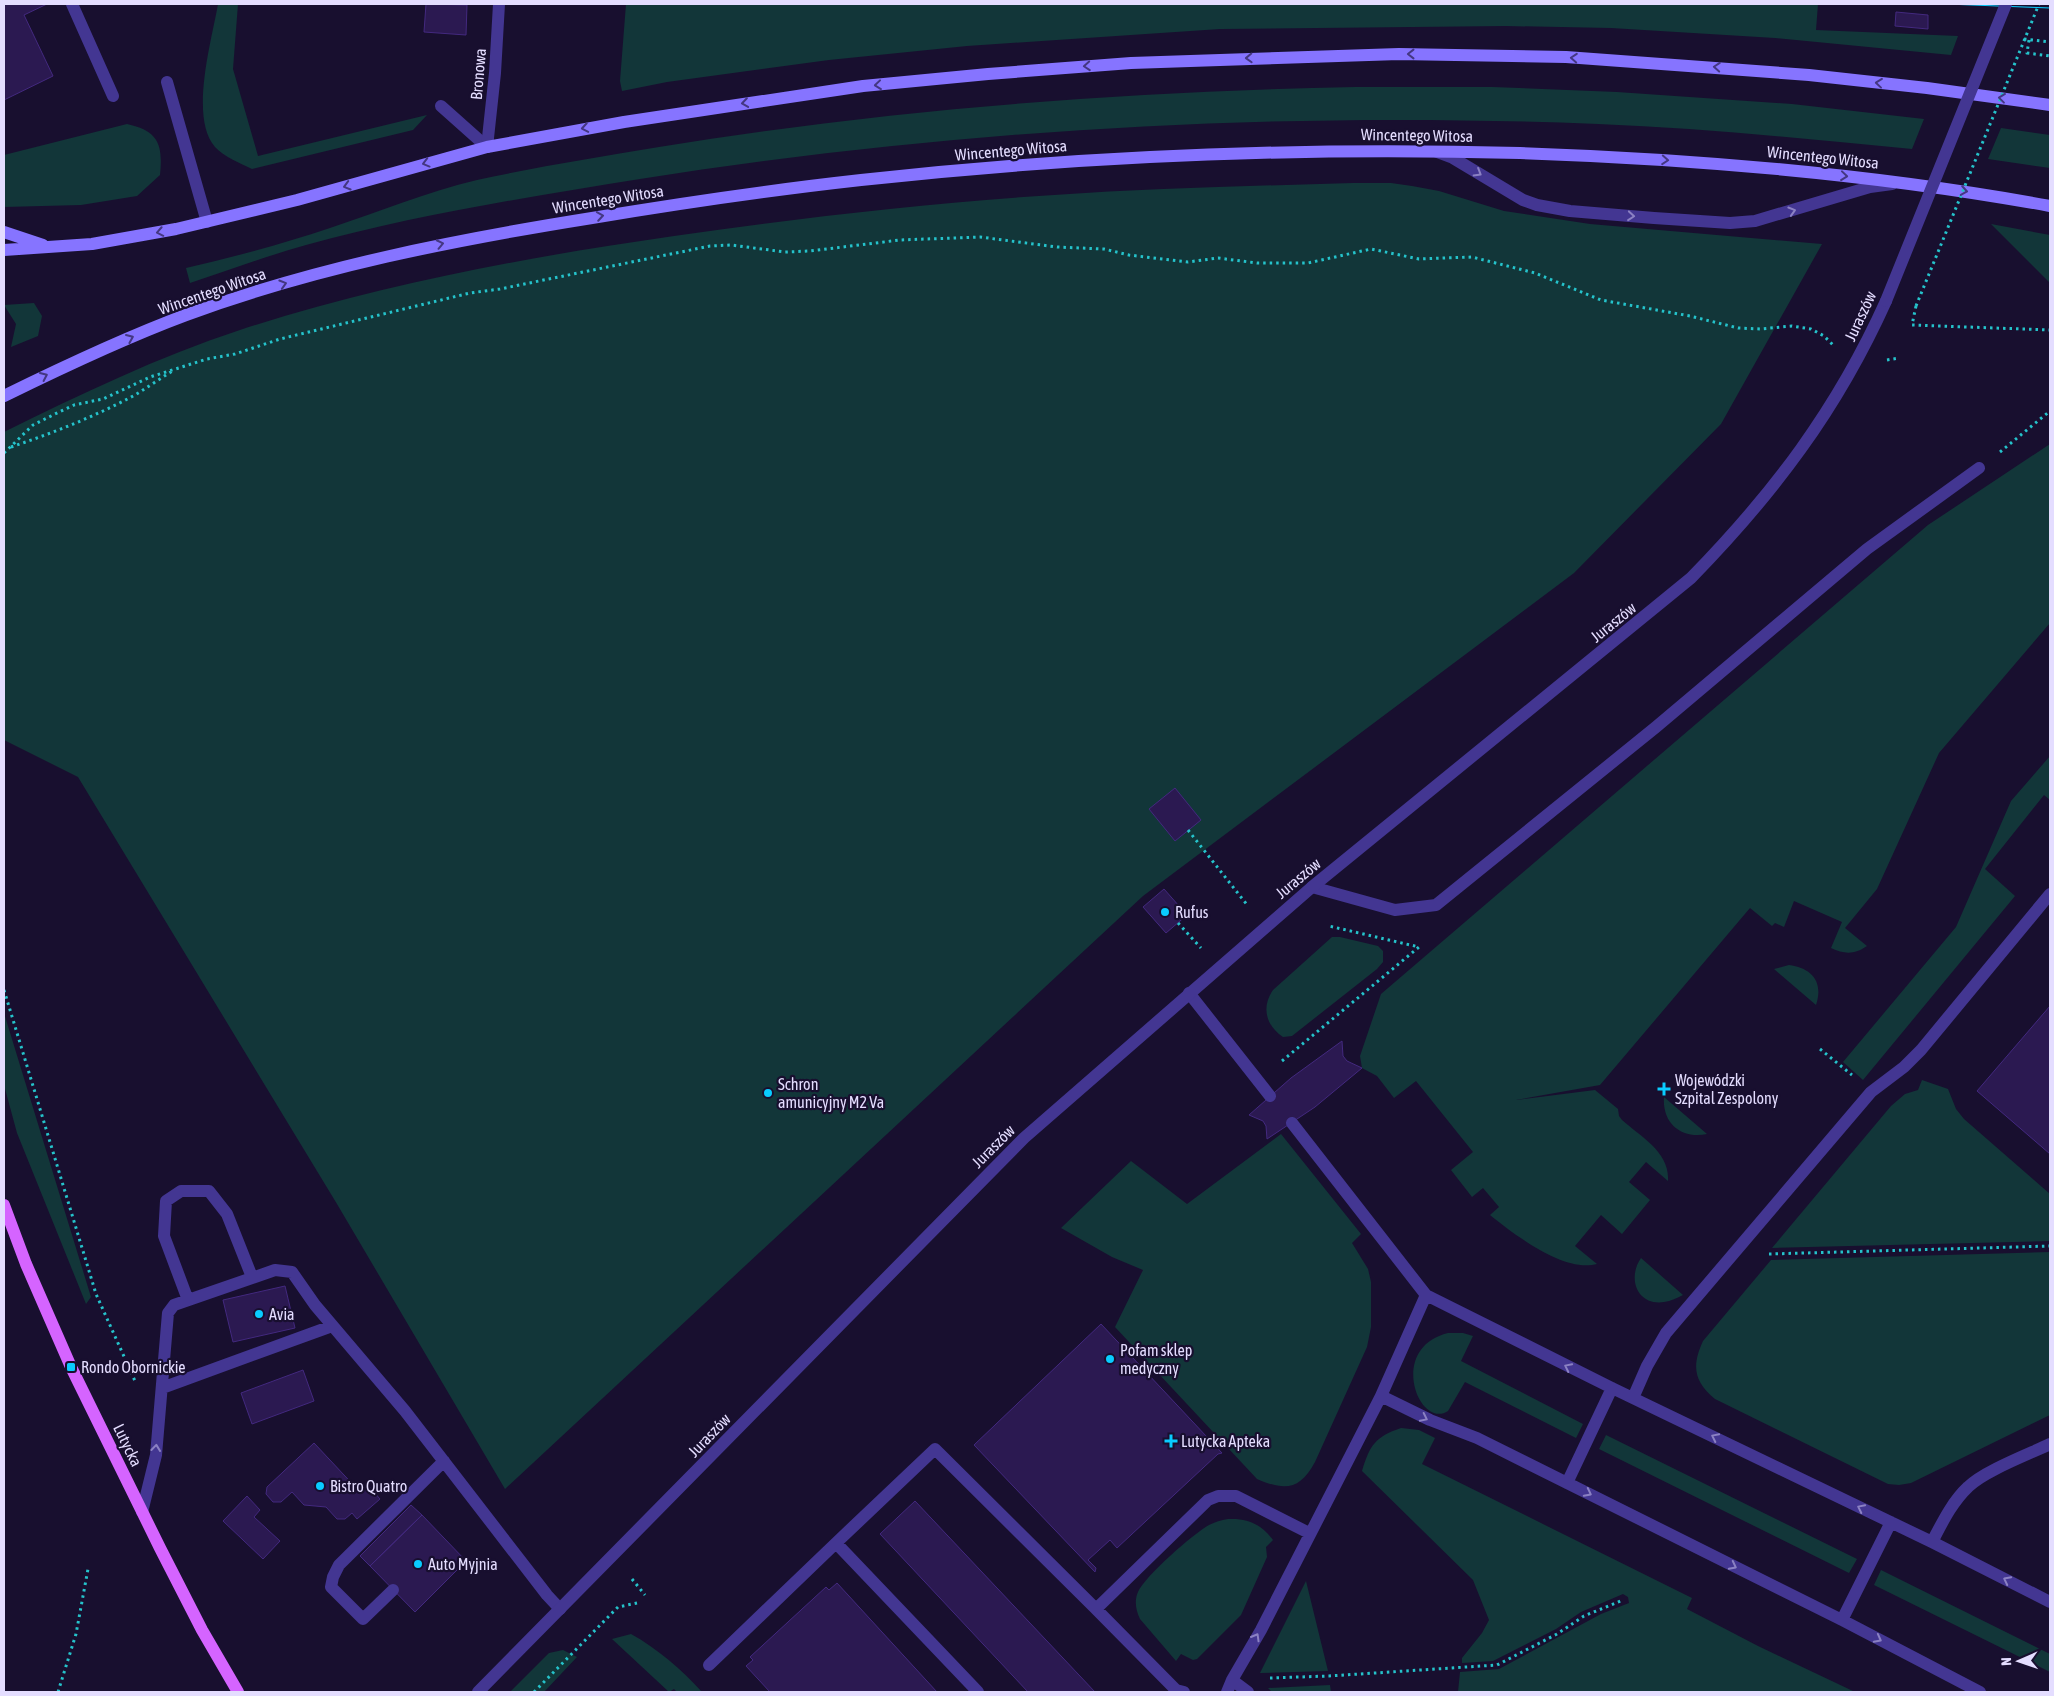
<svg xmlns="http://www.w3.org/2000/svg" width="2054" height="1696" viewBox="0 0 2054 1696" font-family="'Asap Condensed',sans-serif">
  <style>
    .green { fill: #123639 }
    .building { fill: #2b1951; stroke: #43297f }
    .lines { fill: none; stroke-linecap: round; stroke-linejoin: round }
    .path { stroke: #25c3cb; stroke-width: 3; stroke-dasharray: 2.5 4; stroke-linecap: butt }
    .service { stroke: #433692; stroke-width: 12 }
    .minor { stroke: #433692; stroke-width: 12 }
    .tertiary { stroke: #433692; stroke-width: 12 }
    .secondary { stroke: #8674ff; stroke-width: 12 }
    .primary { stroke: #d564ff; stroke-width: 12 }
    .tram { stroke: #09ccff; stroke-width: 1 }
    .path-bridge { stroke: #25c3cb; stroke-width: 3; stroke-dasharray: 2.5 4; stroke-linecap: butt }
    .tertiary-bridge { stroke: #433692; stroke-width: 12 }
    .oneway { stroke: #443782 }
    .oneway2 { stroke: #8b81c3 }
    .poi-dot { fill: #09ccff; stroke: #180f2f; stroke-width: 2 }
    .labels { text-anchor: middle; stroke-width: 4.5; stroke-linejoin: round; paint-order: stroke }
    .street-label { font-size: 16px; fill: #e4ddff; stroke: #180f2f }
    .poi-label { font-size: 16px; fill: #e4ddff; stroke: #180f2f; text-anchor: start }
  </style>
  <rect width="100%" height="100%" fill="#180f2f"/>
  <path class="green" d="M 218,4 L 238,4 L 233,69 L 258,156 L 427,115 L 413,130 L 252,169 C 240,163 224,157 215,147 C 189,118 212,39 218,4 Z
    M 626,4 L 1818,4 L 1816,30 L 1958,36 L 1951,55 L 1775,38 L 1611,28 L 1506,26 L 1220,29 L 967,46 L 829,60 L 667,82 L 622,91 L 620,81 Z
    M 1355,87 L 1492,87 L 1617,92 L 1792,104 L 1924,119 L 1912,149 C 1808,139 1703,128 1598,124 C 1279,111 956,129 640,179 C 528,197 415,215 306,245 C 267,256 229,270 190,283 L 186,268 C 234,257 282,244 330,228 C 378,212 427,192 477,180 C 537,167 598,157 659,147 C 890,109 1121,92 1355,87 Z
    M 127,124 C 159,131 163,145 160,175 L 137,196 L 81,205 L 4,207 L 4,155 Z
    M 2001,128 L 2050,135 L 2050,168 L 1988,159 Z
    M 1353,183 L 1391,183 L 1412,186 L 1439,191 L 1504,211 L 1590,224 L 1822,244 L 1721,424 L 1574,573 L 1143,896 L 505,1489 L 337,1204 L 78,777 L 4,740 L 4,432 C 81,394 158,357 240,330 C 381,284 528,257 674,236 C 800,218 927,203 1054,195 C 1154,188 1253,186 1353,183 Z
    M 1991,224 L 2050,235 L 2050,283 Z
    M 34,303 L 42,316 L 38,336 L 11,347 L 16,324 L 4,305 Z
    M 2050,444 L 2050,623 L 1939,753 L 1877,889 L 1845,928 L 1867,946 C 1854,955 1844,954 1831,948 L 1842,922 L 1794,901 L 1784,927 L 1775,923 L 1772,926 L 1750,908 L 1600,1085 L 1516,1100 L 1595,1090 L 1618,1109 L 1619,1116 L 1622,1120 C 1641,1137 1670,1152 1668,1181 L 1646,1162 L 1629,1182 L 1650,1200 L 1622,1234 L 1601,1215 L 1575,1246 L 1597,1264 C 1564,1273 1515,1235 1490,1215 L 1499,1207 L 1483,1188 L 1472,1197 L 1451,1170 L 1473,1152 L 1416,1081 L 1394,1098 L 1377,1076 L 1362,1068 L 1360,1056 L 1381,994 L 1928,525 Z
    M 2050,756 L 2050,800 L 2044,795 L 1985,869 L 2015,896 L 1863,1080 L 1843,1062 L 1956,927 L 2011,801 Z
    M 1332,937 L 1340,937 L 1378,946 L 1383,951 L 1383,962 L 1377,969 L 1292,1036 L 1283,1037 C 1266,1026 1261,1007 1273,990 Z
    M 1789,965 C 1811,968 1824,981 1816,1005 L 1774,969 Z
    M 4,1013 L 91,1297 L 86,1304 L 17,1133 L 4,1085 Z
    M 1922,1080 L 1948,1089 L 1956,1109 L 1964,1119 L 2050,1194 L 2050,1241 L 1772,1248 L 1891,1106 L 1905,1094 L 1918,1090 Z
    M 1664,1097 L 1707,1134 C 1682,1139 1662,1124 1664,1097 Z
    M 1281,1134 L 1361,1234 L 1352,1243 L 1368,1269 L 1371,1282 L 1371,1327 L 1367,1347 L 1315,1462 C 1300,1490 1285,1491 1257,1479 L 1115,1327 L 1143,1270 L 1112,1257 L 1061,1228 L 1131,1161 L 1187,1204 Z
    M 2050,1252 L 2050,1415 L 1911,1483 L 1899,1485 L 1888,1484 L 1715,1399 C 1693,1381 1692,1365 1703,1341 L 1771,1260 Z
    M 1641,1258 L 1683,1295 C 1677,1298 1671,1301 1664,1302 C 1637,1306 1627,1278 1641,1258 Z
    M 1448,1333 L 1463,1333 L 1473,1336 L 1461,1361 L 1583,1424 L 1576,1438 L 1465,1382 L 1448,1411 C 1419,1430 1387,1348 1448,1333 Z
    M 1401,1428 L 1419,1430 L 1435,1438 L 1422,1464 L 1692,1598 L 1687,1609 L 1758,1646 L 1855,1692 L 1458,1692 L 1460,1672 L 1499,1669 L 1601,1614 L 1629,1603 L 1628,1597 L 1623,1594 L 1581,1612 L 1556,1629 L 1493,1661 L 1462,1663 L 1462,1658 L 1482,1633 L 1489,1620 L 1473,1580 L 1362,1471 C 1370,1445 1375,1437 1401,1428 Z
    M 1606,1435 L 1857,1559 L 1849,1573 L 1599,1449 Z
    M 1228,1519 C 1248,1518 1261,1524 1273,1540 L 1266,1547 L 1267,1557 L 1241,1615 L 1197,1659 L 1193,1660 L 1181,1654 L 1176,1661 L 1140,1619 C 1136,1611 1134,1601 1138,1592 C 1145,1576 1193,1534 1209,1525 C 1215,1522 1221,1520 1228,1519 Z
    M 1881,1570 L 2050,1654 L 2050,1672 L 1874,1585 Z
    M 1306,1581 L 1328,1671 L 1260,1673 Z
    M 631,1634 C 658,1649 681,1669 702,1692 L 677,1692 L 674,1689 L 669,1692 L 612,1639 Z
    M 563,1650 L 577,1657 L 544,1692 L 510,1692 L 549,1653 Z
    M 1330,1685 L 1331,1692 L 1272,1692 L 1268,1688 Z"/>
  <path class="building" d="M 4,4 L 47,4 L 24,15 L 53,76 L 4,100 Z
    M 426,4 L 467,5 L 466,35 L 424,32 Z
    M 1896,12 L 1928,15 L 1928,29 L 1895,26 Z
    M 1175,788 L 1201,820 L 1175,841 L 1149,809 Z
    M 1164,889 L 1187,915 L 1166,933 L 1143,907 Z
    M 2050,1006 L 2050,1154 L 1977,1091 Z
    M 1342,1041 L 1343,1056 L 1347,1061 L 1362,1068 L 1315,1107 L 1267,1139 L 1266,1126 L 1263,1121 L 1249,1115 L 1291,1078 Z
    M 285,1286 L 295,1328 L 233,1342 L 223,1300 Z
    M 1101,1324 L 1222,1453 L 1218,1454 L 1117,1548 L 1110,1540 L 1088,1560 L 1096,1568 L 1095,1572 L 974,1445 Z
    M 303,1370 L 314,1401 L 252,1424 L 241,1393 Z
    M 314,1443 L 359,1491 L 367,1484 L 380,1499 L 357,1519 L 352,1513 L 345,1519 L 337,1519 L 326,1507 L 304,1505 L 292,1492 L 281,1502 L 273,1502 L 266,1494 L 267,1487 Z
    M 247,1496 L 260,1510 L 254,1517 L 280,1541 L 263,1559 L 223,1521 Z
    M 915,1501 L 1095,1692 L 1028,1692 L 880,1534 Z
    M 411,1505 L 422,1515 L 370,1566 L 360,1556 Z
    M 422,1515 L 466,1561 L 415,1612 L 370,1566 Z
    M 837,1583 L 937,1692 L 770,1692 L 746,1666 L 753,1660 L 750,1657 L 826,1587 L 829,1590 Z"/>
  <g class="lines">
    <path class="path" d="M 2024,39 L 2050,42
      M 2029,40 L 2027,53 L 2050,56
      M 1916,306 L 1912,325 L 2050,330
      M 1887,360 L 1899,358
      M 11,447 C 53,433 96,416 135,395 C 148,387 161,378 174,370
      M 2000,452 L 2050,411
      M 4,453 L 33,425 L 59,412 L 74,405 L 103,399 L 150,377 L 207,359 L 235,354 L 280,339 L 470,293 L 500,289 L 710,246 L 731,245 L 785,252 L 810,251 L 900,240 L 980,237 L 1057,247 L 1104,249 L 1129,255 L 1188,262 L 1218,258 L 1257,263 L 1308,263 L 1371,249 L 1419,259 L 1472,257 L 1535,273 L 1601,300 L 1690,316 L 1738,328 L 1761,329 L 1792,326 L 1811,329 L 1824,336 L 1835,347
      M 1188,830 L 1248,906
      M 1178,923 L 1201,948
      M 4,990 L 96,1294 L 135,1381
      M 1820,1049 L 1852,1075
      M 1282,1061 L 1419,947 L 1329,926
      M 1769,1254 L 2050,1246
      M 632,1579 L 645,1595
      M 1270,1678 L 1329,1676 L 1497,1665 L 1557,1634 L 1584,1616 L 1623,1600
      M 58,1692 L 76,1634 L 88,1569
      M 534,1692 L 618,1607 L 637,1603"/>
    <path class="service" d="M 72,4 L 113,96
      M 167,82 L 207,222
      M 441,106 L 487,147
      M 1437,152 L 1453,158 L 1523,200 L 1537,205 L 1570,211 L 1654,218 L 1730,223 L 1755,221 L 1870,187 L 1892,184
      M 1312,887 L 1395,910 L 1436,905 L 1656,727 L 1867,549 L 1979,468
      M 1189,993 L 1270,1096
      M 1292,1123 L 1426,1295 L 1612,1388 L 1932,1542 L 2050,1602
      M 188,1300 L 164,1236 L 166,1201 L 181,1191 L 209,1191 L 227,1214 L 252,1277
      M 162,1388 L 332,1326
      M 1381,1396 L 1430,1420 L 1477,1438 L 1842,1620 L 1980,1692
      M 1633,1398 L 1647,1366 L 1666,1333 L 1871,1092 L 1904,1067 L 1921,1050 L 2050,894
      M 1567,1483 L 1612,1388
      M 142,1512 L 156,1455 L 168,1313 L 174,1305 L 275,1270 L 292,1272 L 315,1305 L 405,1411 L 547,1595 L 560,1609
      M 1932,1542 C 1942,1523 1952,1502 1968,1487 C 1984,1471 2029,1454 2050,1444
      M 393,1590 L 363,1619 L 331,1587 L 333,1577 L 339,1565 L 444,1461
      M 1842,1620 L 1891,1522
      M 709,1665 L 836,1543
      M 1232,1680 L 1248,1692
      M 978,1692 L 836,1543 L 935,1449 L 1096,1609
      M 1184,1692 L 1176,1690 L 1096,1609 L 1208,1500 L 1218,1496 L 1236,1496 L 1309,1533
      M 1227,1692 L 1232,1680 L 1261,1630 L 1381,1396 L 1426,1295"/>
    <path class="minor" d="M 487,147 L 495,73 L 499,4"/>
    <path class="tertiary" d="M 478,1692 L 1024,1138 L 1312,887 L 1691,578 C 1773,494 1837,410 1886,301"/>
    <path class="secondary" d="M 4,232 L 43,245
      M 4,250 L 92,244 L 176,229 L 297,200 L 487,147 L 624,122 L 863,86 L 988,74 L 1131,63 L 1399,54 L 1566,57 L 1809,75 L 1927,88 L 2050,105
      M 4,396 C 63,367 124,338 186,315 C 317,267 454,240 592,218 C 682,203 771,190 861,180 C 1080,156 1300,147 1520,153 C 1698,159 1875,174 2050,206"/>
    <path class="primary" d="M 4,1205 L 26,1264 L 71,1367 L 160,1548 L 202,1630 L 238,1692"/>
    <path class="tram" d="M 1946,4 L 2050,8"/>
    <path class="path-bridge" d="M 1916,306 L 2039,4"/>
    <path class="tertiary-bridge" d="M 1886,301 L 2006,4"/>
  </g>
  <defs><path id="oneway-chevron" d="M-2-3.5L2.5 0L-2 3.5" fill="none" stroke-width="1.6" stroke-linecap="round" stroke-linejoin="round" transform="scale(1.25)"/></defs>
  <g class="oneway">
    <use href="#oneway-chevron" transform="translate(1411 54) rotate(-180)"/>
    <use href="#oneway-chevron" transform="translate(1249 58) rotate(178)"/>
    <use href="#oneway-chevron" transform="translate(1574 58) rotate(-176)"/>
    <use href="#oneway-chevron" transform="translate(1087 66) rotate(176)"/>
    <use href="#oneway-chevron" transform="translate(1717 67) rotate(-176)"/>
    <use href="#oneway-chevron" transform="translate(1879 83) rotate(-174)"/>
    <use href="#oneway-chevron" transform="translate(878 85) rotate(174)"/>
    <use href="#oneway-chevron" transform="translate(2002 98) rotate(-173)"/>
    <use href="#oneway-chevron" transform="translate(745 103) rotate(172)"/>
    <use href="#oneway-chevron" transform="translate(585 128) rotate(170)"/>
    <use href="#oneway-chevron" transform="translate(1665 160) rotate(4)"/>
    <use href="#oneway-chevron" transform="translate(426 163) rotate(165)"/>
    <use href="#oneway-chevron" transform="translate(1844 176) rotate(6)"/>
    <use href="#oneway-chevron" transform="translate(347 186) rotate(164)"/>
    <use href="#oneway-chevron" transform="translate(1964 191) rotate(9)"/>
    <use href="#oneway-chevron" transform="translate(600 216) rotate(-9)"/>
    <use href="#oneway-chevron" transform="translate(160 232) rotate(169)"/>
    <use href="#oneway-chevron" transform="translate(440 244) rotate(-12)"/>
    <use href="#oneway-chevron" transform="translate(283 284) rotate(-17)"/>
    <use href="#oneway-chevron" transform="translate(130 338) rotate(-23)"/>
    <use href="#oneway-chevron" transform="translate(44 376) rotate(-25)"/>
  </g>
  <g class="oneway2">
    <use href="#oneway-chevron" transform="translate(1478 173) rotate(31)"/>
    <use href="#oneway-chevron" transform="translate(1792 211) rotate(-17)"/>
    <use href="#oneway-chevron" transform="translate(1631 216) rotate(5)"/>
    <use href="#oneway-chevron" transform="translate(1568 1367) rotate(-154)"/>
    <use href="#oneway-chevron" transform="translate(1424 1418) rotate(26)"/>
    <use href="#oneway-chevron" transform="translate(1715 1437) rotate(-154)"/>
    <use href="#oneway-chevron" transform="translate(156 1448) rotate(-84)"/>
    <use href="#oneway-chevron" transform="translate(1588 1493) rotate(27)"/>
    <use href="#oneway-chevron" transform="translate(1861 1508) rotate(-154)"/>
    <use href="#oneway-chevron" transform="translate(1733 1566) rotate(27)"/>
    <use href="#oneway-chevron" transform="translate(2007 1580) rotate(-153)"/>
    <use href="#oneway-chevron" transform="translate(1256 1637) rotate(-60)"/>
    <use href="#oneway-chevron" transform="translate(1878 1639) rotate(28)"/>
  </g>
  <g class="poi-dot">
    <circle cx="1165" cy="912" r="5"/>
    <path d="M1661.5 1081.5h5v5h5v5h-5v5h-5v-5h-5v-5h5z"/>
    <circle cx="768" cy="1093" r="5"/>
    <circle cx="259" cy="1314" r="5"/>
    <circle cx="1110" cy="1359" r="5"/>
    <rect x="66" y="1362" width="10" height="10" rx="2.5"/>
    <path d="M1168.5 1433.5h5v5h5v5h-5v5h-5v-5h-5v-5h5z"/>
    <circle cx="320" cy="1486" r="5"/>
    <circle cx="418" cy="1564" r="5"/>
  </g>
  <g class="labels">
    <g class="street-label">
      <text transform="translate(478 74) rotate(-85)" y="6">Bronowa</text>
      <text transform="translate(1417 135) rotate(1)" y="6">Wincentego Witosa</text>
      <text transform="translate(1011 150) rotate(-5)" y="6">Wincentego Witosa</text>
      <text transform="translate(1823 157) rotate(6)" y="6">Wincentego Witosa</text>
      <text transform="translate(608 199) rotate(-9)" y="6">Wincentego Witosa</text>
      <text transform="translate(212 291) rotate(-19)" y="6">Wincentego Witosa</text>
      <text transform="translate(1860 316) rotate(-65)" y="6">Juraszów</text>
      <text transform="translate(1613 622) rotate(-39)" y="6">Juraszów</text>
      <text transform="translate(1298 878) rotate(-40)" y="6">Juraszów</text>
      <text transform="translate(993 1146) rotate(-45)" y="6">Juraszów</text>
      <text transform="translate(709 1435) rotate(-46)" y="6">Juraszów</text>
      <text transform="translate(128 1445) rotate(64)" y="6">Lutycka</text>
    </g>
    <g class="poi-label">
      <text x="1175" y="918">Rufus</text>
      <text x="1675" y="1086">Wojewódzki<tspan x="1675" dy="18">Szpital Zespolony</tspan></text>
      <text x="778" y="1090">Schron<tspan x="778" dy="18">amunicyjny M2 Va</tspan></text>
      <text x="269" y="1320">Avia</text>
      <text x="1120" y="1356">Pofam sklep<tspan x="1120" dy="18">medyczny</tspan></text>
      <text x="81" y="1373">Rondo Obornickie</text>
      <text x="1181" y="1447">Lutycka Apteka</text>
      <text x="330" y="1492">Bistro Quatro</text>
      <text x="428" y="1570">Auto Myjnia</text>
    </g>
  </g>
  <rect width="2054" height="1696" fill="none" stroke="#e4ddff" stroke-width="10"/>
  <g transform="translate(2019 1661) rotate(268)" stroke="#180f2f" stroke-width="4" paint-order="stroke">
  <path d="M0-4L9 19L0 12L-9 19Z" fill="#e4ddff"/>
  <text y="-8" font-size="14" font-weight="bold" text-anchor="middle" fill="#e4ddff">N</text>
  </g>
</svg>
